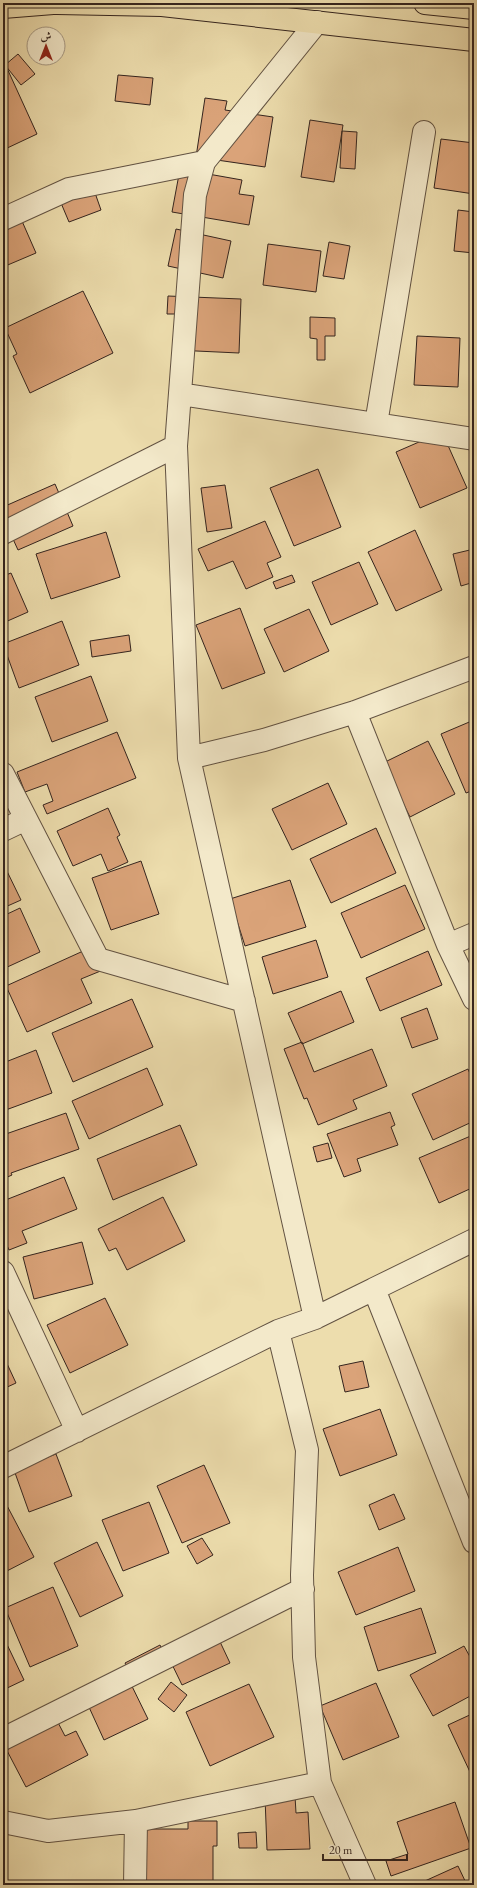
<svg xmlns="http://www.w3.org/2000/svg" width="477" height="1888" viewBox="0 0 477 1888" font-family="'EB Garamond',Amiri,serif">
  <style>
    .building { fill: #daa379; stroke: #34241e }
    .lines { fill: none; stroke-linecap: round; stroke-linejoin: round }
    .minor-casing { stroke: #625242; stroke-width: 24 }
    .primary-casing { stroke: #34241e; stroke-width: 24 }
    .minor { stroke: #f3e9ca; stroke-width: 22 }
    .primary { stroke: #edddad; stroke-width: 22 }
  </style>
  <rect width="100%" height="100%" fill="#edddad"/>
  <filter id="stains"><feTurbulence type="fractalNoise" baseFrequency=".005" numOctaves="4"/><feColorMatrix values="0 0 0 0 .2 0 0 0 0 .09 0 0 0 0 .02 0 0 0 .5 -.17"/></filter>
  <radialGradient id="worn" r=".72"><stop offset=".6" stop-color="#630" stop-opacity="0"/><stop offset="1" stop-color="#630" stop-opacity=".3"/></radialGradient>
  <path class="building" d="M 18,54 L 35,74 L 21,85 L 5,65 Z
    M 6,66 L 37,134 L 3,150 L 3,68 Z
    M 118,75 L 153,78 L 150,105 L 115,101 Z
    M 205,98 L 227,101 L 225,110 L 273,117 L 265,167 L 196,157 Z
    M 310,120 L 343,125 L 334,182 L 301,177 Z
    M 342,131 L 357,132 L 355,169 L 340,168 Z
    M 441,139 L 474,143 L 474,194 L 434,188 Z
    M 180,169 L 242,180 L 239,194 L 254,196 L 249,225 L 172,212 Z
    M 94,190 L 101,210 L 69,222 L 61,203 Z
    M 458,210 L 474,212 L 474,253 L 454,251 Z
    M 18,212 L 36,253 L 3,267 L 3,219 Z
    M 176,229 L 231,241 L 223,278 L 168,266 Z
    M 329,242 L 350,246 L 344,279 L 323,276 Z
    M 268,244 L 321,251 L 316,292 L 263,285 Z
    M 83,291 L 113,353 L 30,393 L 13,356 L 17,354 L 5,328 Z
    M 168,296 L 241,299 L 239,353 L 175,350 L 176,314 L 167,314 Z
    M 310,317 L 335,318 L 335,336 L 325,336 L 325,360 L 317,360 L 317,339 L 310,338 Z
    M 417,336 L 460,338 L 458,387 L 414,385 Z
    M 442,432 L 467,488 L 420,508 L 396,452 Z
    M 318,469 L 341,527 L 294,546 L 270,488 Z
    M 55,484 L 73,526 L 18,550 L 3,517 L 3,507 Z
    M 225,485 L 232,528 L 207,532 L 201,488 Z
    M 265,521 L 281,557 L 267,563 L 273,577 L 246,589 L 233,561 L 208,571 L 198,549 Z
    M 415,530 L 442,590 L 396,611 L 368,552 Z
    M 106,532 L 120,577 L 51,599 L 36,554 Z
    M 474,549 L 474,582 L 461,586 L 453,554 Z
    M 359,562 L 378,604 L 331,625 L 312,582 Z
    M 11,573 L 28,612 L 3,623 L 3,576 Z
    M 292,575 L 295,582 L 276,589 L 273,582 Z
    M 240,608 L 265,673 L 222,689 L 196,625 Z
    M 309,609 L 329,651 L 284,672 L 264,629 Z
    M 62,621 L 79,665 L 19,688 L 3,644 Z
    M 129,635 L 131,651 L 92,657 L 90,641 Z
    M 91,676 L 108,721 L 52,742 L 35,697 Z
    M 474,720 L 474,790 L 466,793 L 441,734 Z
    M 117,732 L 136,778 L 47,814 L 43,805 L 53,801 L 47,784 L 25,792 L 17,772 Z
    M 428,741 L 455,794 L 410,817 L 383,763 Z
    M 328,783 L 347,824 L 292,850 L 272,809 Z
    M 108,808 L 120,835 L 117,837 L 128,862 L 108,871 L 101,854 L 73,866 L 57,831 Z
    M 376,828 L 396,873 L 331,903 L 310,859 Z
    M 141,861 L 159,914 L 111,930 L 92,878 Z
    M 3,863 L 21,900 L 3,908 Z
    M 290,880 L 306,927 L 245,946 L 230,899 Z
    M 405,885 L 425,929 L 361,958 L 341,913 Z
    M 20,908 L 40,952 L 3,969 L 3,916 Z
    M 316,940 L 328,977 L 273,994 L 262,957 Z
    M 92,947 L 103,970 L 81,979 L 92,1003 L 27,1032 L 6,986 Z
    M 428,951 L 442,985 L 380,1011 L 366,978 Z
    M 341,991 L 354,1022 L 302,1044 L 288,1013 Z
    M 132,999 L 153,1047 L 73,1082 L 52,1033 Z
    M 427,1008 L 438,1039 L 412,1048 L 401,1018 Z
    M 302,1042 L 314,1072 L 372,1049 L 387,1086 L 353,1100 L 357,1109 L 318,1125 L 307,1098 L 304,1099 L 284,1049 Z
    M 36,1050 L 52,1093 L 3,1111 L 3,1063 Z
    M 147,1068 L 163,1105 L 89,1139 L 72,1101 Z
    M 468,1069 L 474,1083 L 474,1121 L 433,1140 L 412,1094 Z
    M 390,1112 L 395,1125 L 391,1127 L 398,1145 L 357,1159 L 361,1171 L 344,1177 L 327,1134 Z
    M 66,1113 L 79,1149 L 11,1173 L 12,1175 L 3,1179 L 3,1135 Z
    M 180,1125 L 197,1165 L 113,1200 L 97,1159 Z
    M 473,1135 L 474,1187 L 439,1203 L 419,1158 Z
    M 328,1143 L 332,1158 L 317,1162 L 313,1147 Z
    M 64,1177 L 77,1209 L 22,1231 L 27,1243 L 9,1250 L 3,1236 L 3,1201 Z
    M 163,1197 L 185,1241 L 127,1270 L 116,1248 L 109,1251 L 98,1229 Z
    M 82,1242 L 93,1284 L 34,1299 L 23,1257 Z
    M 105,1298 L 128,1345 L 70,1373 L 47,1325 Z
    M 3,1355 L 16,1383 L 3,1389 Z
    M 363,1361 L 369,1387 L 345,1392 L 339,1366 Z
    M 380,1409 L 397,1455 L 340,1476 L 323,1429 Z
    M 56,1454 L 72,1496 L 29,1512 L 14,1470 Z
    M 204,1465 L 230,1523 L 182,1543 L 157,1486 Z
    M 394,1494 L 405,1519 L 379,1530 L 369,1505 Z
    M 3,1498 L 34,1557 L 3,1573 Z
    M 149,1502 L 169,1553 L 123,1571 L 102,1520 Z
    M 202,1538 L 213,1555 L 197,1564 L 187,1546 Z
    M 97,1542 L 123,1596 L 80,1617 L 54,1563 Z
    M 398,1547 L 415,1591 L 356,1615 L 338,1572 Z
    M 53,1587 L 78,1646 L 30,1667 L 5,1608 Z
    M 421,1608 L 436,1653 L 378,1671 L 364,1627 Z
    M 214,1629 L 230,1663 L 182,1685 L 166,1652 Z
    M 3,1636 L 24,1680 L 3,1690 Z
    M 160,1645 L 167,1660 L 132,1677 L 125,1663 Z
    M 464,1646 L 474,1664 L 474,1694 L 433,1716 L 410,1675 Z
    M 126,1674 L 148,1719 L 104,1740 L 83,1694 Z
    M 171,1682 L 187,1695 L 174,1712 L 158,1699 Z
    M 376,1683 L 399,1737 L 343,1760 L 320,1706 Z
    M 249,1684 L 274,1737 L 210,1766 L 186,1712 Z
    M 52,1711 L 65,1736 L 76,1731 L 88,1755 L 26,1787 L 3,1743 Z
    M 474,1713 L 474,1770 L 470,1772 L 448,1725 Z
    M 295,1796 L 296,1813 L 308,1812 L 310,1849 L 267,1850 L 265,1797 Z
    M 455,1802 L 471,1848 L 391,1876 L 386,1861 L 408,1854 L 397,1822 Z
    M 188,1821 L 217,1821 L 217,1846 L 213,1846 L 213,1882 L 141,1881 L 141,1829 L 188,1829 Z
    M 256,1832 L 257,1848 L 239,1848 L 238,1833 Z
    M 458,1866 L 467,1885 L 416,1885 Z"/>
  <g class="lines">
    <g class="minor-casing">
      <path id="minor" d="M 3,219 L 69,189 L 204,162
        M 180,394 L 474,439
        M 376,424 L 424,132
        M 3,533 L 176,446
        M 355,712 L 448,945 L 474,999
        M 189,758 L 264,740 L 355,712 L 474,667
        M 3,774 L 98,959 L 244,1001
        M 3,830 L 26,819
        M 448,945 L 474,934
        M 3,1272 L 77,1431
        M 374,1289 L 474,1240
        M 315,1318 L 189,758 L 176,446 L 195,195 L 204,162 L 317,22
        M 3,1467 L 278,1331
        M 3,1739 L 303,1589
        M 3,1822 L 48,1831 L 136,1821 L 320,1783
        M 135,1885 L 136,1821
        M 365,1885 L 320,1783 L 304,1657 L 302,1575 L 307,1450 L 278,1331 L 315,1318 L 374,1289 L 474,1542"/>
    </g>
    <g class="primary-casing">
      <path id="primary" d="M 57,3 L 162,5 L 474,40
        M 425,3 L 474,8
        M 3,7 L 53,3"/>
    </g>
    <use href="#minor" class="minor"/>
    <use href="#primary" class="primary"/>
  </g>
  <rect width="477" height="1888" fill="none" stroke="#edddad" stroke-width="16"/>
  <rect x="4" y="4" width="469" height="1880" fill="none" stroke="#34241e" stroke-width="2"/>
  <rect x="8" y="8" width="461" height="1872" fill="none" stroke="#34241e"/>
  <g transform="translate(46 46)"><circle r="19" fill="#f3e9ca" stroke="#a79a85"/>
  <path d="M0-3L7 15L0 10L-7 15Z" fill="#8f2418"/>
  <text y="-6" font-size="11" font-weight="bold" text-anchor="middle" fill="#34241e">ش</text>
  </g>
  <path d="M323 1854v6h84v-6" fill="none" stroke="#34241e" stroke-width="2"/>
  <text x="329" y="1854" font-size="12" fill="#34241e" stroke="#f3e9ca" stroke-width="3" paint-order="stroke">20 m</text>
  <rect width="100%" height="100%" filter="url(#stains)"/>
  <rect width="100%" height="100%" fill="url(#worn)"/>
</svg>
